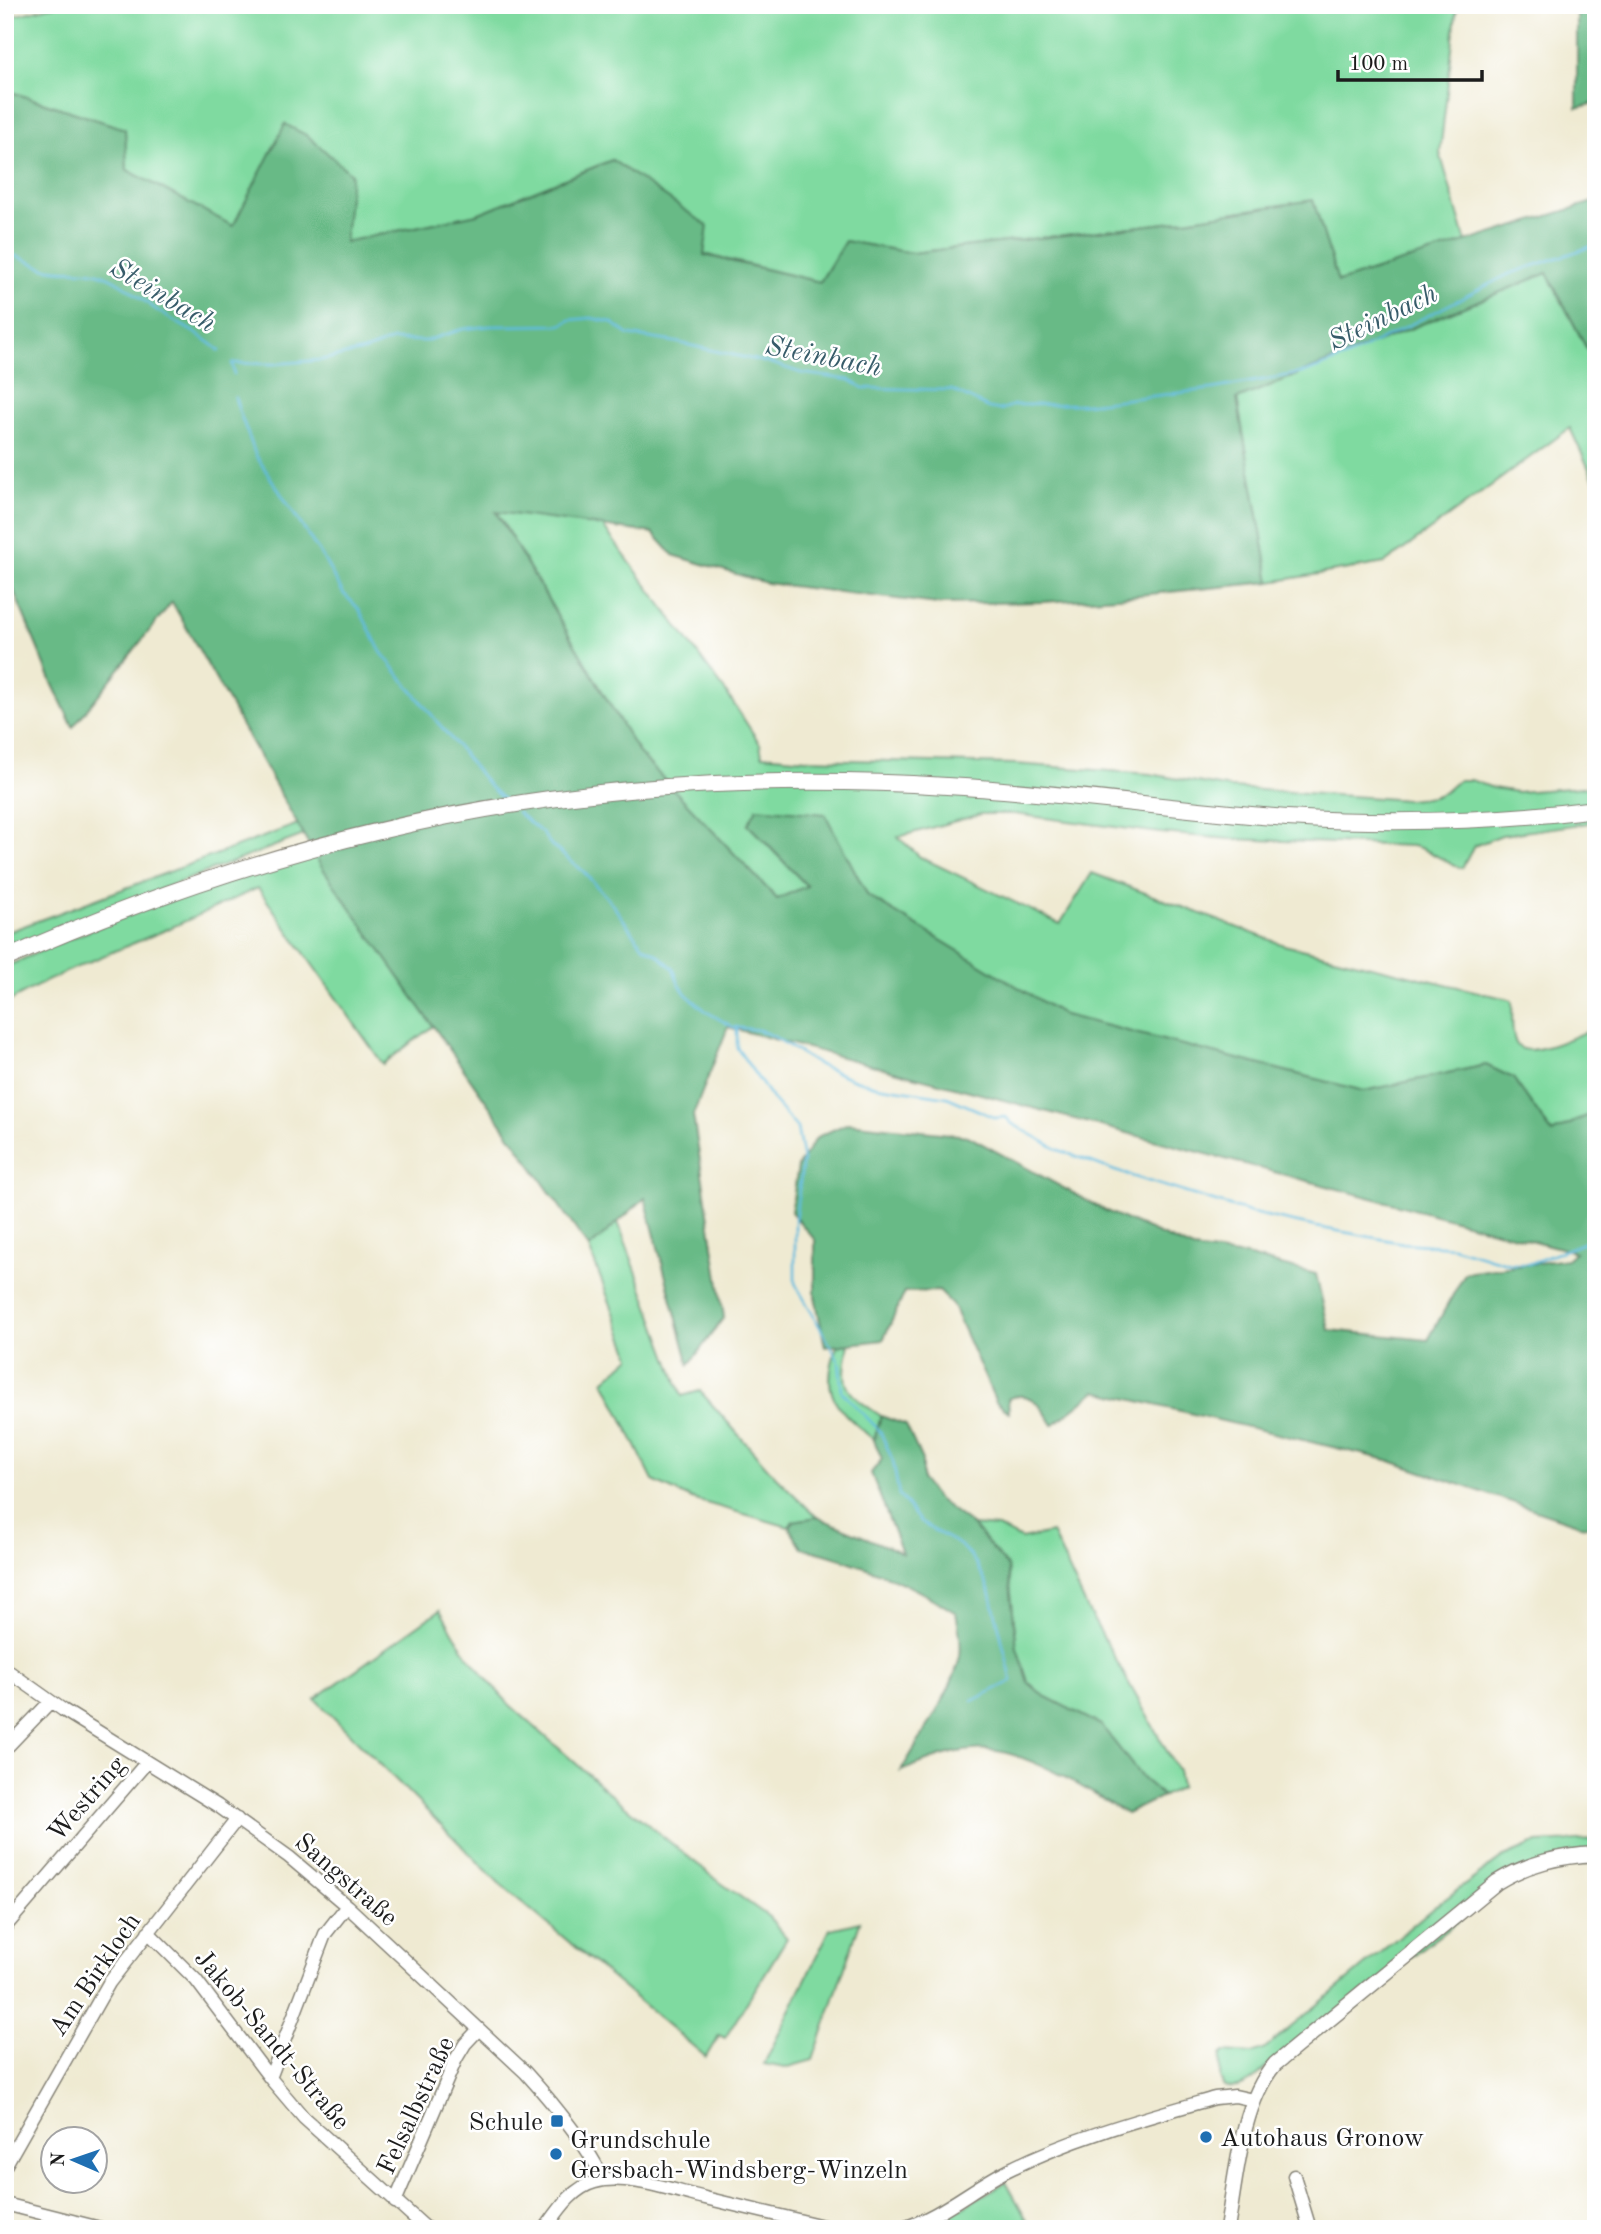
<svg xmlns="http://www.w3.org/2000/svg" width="1601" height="2234" viewBox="0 0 1601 2234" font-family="'Old Standard TT',serif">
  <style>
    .green { fill: #7fdaa0; stroke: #4e7b5e; stroke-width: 2 }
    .forest { fill: #67ba86; stroke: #426b51; stroke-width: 2 }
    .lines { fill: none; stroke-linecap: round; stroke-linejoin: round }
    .stream { stroke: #60bbde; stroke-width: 2.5 }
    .minor-casing { stroke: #868377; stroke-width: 15 }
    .tertiary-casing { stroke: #868377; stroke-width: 17 }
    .secondary-casing { stroke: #868377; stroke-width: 18 }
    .minor { stroke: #fff; stroke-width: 12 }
    .tertiary { stroke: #fff; stroke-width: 14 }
    .secondary { stroke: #fff; stroke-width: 16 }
    .poi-dot { fill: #1f6fb2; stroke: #fff; stroke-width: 2.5 }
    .labels { text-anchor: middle; stroke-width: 5; stroke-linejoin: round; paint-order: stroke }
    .street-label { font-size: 26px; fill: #1c1c1c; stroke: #fff }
    .poi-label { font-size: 26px; fill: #1c1c1c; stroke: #fff; text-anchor: start }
    .water-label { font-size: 28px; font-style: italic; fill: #375c6a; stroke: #fff }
  </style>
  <rect width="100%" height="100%" fill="#fff"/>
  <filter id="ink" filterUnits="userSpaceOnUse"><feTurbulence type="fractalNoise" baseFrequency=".0143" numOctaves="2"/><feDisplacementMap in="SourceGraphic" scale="14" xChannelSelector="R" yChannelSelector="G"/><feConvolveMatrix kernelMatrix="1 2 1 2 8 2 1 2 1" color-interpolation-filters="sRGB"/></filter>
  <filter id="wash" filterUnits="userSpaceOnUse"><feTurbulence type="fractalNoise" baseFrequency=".00686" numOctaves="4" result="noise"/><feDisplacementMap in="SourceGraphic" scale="28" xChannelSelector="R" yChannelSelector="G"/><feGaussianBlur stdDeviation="1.57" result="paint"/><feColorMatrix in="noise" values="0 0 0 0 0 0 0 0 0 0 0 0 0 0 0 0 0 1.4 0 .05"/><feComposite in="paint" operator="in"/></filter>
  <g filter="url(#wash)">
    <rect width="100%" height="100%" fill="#efead2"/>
    <path class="green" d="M 57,5 L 1457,5 L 1440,153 L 1466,242 L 1338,282 L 1313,200 L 1166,223 L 912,253 L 845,241 L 820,282 L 704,254 L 612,160 L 477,214 L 345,242 L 286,124 L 234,227 L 127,170 L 125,129 L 5,90 L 5,18 Z
      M 1547,273 L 1590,355 L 1596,353 L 1596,484 L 1570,428 L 1385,563 L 1270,582 L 1237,399 Z
      M 496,511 L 602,525 L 726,692 L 760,744 L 762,755 L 807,759 L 1015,764 L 1150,774 L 1231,788 L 1408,800 L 1433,797 L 1445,792 L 1459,780 L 1471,780 L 1493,788 L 1517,792 L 1596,786 L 1596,822 L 1502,835 L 1474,846 L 1462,868 C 1444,863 1431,849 1412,846 L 1230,839 L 1161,833 L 1014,814 L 981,814 L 898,837 L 920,857 L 1060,924 L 1092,873 L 1284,945 L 1512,1000 C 1513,1013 1510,1034 1517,1045 C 1528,1061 1581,1033 1596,1027 L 1596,1111 L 1552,1133 L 1513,1078 L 1486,1065 L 1364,1091 L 1064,1015 L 868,896 L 824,814 L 748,825 L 807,886 L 777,899 L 638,752 Z
      M 298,824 L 304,835 L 64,926 L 5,953 L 5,933 Z
      M 314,855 L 433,1026 L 383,1064 L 258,888 C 229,901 200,915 170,928 C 112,953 60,971 5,1004 L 5,967 C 104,921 209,885 314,855 Z
      M 618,1222 L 682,1396 L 700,1391 L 774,1475 L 817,1517 L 794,1521 L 789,1527 L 692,1499 L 653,1481 L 604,1381 L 631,1357 L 589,1248 Z
      M 849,1344 C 840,1390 845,1391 881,1416 L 874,1440 C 837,1408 819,1397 837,1346 Z
      M 972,1525 L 998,1527 L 1021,1539 L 1052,1533 L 1087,1608 L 1178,1771 L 1181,1787 L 1163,1796 L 1143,1779 L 1101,1725 L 1044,1696 L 1028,1682 L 1017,1648 L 1008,1567 Z
      M 440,1610 L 465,1652 L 484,1676 L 510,1705 L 615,1798 L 721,1883 L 769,1917 L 787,1938 L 725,2038 L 719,2035 L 706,2057 L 500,1884 L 315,1699 Z
      M 1596,1840 L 1596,1862 L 1545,1869 L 1509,1883 L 1270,2063 C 1257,2077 1245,2091 1224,2087 L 1220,2078 L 1221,2055 L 1224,2052 L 1252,2054 L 1265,2049 L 1433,1908 L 1502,1858 L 1537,1843 Z
      M 860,1922 L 813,2060 L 785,2068 L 764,2064 L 830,1929 Z
      M 1006,2182 L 1032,2229 L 933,2229 L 931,2225 Z"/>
    <path class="forest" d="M 1577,5 L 1596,5 L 1596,103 L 1577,108 Z
      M 5,90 L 125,129 L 127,170 L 233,226 L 285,124 L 308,136 L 351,174 L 345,242 L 477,214 L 612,160 L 708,226 L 704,255 L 820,282 L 845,241 L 912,253 L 1166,223 L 1313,200 L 1338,282 L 1596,201 L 1596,353 L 1591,356 L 1547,273 L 1237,399 L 1270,582 L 1118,597 L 1043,602 L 938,604 L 766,583 L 673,555 L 653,533 L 496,512 L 638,752 L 777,899 L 807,886 L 748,824 L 757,808 L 825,814 L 868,896 L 1064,1015 L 1364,1091 L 1486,1065 L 1513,1078 L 1552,1133 L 1596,1111 L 1596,1527 L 1580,1525 L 1387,1460 L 1096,1391 L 1053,1425 C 1043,1408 1030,1388 1008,1399 L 1009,1412 L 996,1402 L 952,1304 L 939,1291 L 905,1292 L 883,1340 L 825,1347 L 815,1296 L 815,1240 L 791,1212 L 798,1166 L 817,1137 L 848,1123 L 968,1136 L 1104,1210 L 1193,1249 L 1246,1256 L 1316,1274 L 1329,1330 L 1428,1340 L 1465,1273 L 1567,1259 L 1575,1252 L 728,1027 L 693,1115 L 724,1317 L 689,1365 L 645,1198 L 589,1248 L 321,866 L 172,602 L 73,727 L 53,685 L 5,570 Z
      M 881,1416 L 906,1425 L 922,1460 L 922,1480 L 936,1498 L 972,1525 L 1008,1567 L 1017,1648 L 1028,1682 L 1044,1696 L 1101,1725 L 1143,1779 L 1163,1796 L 1126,1814 C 1088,1790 1020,1745 973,1750 C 947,1752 924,1762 901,1771 C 919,1739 953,1692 960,1656 C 962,1642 959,1627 956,1613 C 909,1582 856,1561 802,1548 L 789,1527 L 793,1521 L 817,1517 L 902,1553 L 871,1473 L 882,1459 L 874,1440 Z"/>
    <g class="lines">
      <path class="stream" d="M 5,253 C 20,255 31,264 45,268 C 62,273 81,268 98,273 C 122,280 141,300 161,313 C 181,326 203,335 220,351
        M 234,374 L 232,363 L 274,364 L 321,360 L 364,351 L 393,340 L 425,341 L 463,329 L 490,326 L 561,325 L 570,320 L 591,318 L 611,322 L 629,335 L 675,342 L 774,364 L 801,373 L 850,380 L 863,388 L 952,390 L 989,408 L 1000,410 L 1014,405 L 1085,404 L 1212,389 L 1307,372 L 1349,356 L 1509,274 L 1596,245
        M 235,397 C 240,418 249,434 255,454 L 323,558 L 343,593 L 359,609 L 381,652 L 490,787 L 504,800
        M 517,812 L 542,833 L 552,846 L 583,871 L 609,900 L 643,946 L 657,954 L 673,968 L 679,984 L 686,994 L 707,1012 L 733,1027 L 759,1030 L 773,1036 L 817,1064 L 855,1080 L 876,1086 L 947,1097 L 996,1118 L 1006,1117 L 1011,1123 L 1059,1150 L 1115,1171 L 1252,1213 L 1316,1227 L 1403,1243 L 1453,1247 L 1510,1264 L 1529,1264 L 1596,1238
        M 737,1027 L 737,1048 L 775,1103 L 797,1128 L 803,1160 L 795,1219 L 795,1283 L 839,1361 L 842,1392 L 880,1431 L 893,1461 L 899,1495 L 921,1523 L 960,1545 L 976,1563 L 990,1591 L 1012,1681 L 972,1701"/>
    </g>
  </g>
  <g filter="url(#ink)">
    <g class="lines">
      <g class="minor-casing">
        <path id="minor" d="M 8,1671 L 63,1710 L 218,1806 L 289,1857 L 347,1906 L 525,2072 C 554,2104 585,2141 604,2180
          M 5,1749 L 50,1702
          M 5,1927 L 147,1762
          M 148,1932 L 196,1980 L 270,2078 L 304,2118 L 427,2229
          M 270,2078 L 325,1934 L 347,1906
          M 5,2166 L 109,1983 L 237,1819
          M 1294,2176 L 1310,2229
          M 395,2202 L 456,2059 L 465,2044 L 479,2029
          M 5,2204 L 104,2229
          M 545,2229 C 558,2211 572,2188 595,2182 C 626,2173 674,2191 705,2198 C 749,2208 792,2219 836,2229
          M 900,2229 C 939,2218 972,2188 1008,2170 C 1074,2137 1145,2118 1215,2098 L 1235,2096 L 1253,2100"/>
      </g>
      <g class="tertiary-casing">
        <path id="tertiary" d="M 1227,2229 C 1236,2178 1241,2103 1275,2064 L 1497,1882 C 1528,1863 1560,1856 1596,1854"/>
      </g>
      <g class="secondary-casing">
        <path id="secondary" d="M 5,959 C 178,882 362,825 550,799 C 682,781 815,778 947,786 C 1061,792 1174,810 1287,818 C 1390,824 1493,822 1596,809"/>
      </g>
      <use href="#minor" class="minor"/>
      <use href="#tertiary" class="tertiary"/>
      <use href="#secondary" class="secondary"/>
    </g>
  </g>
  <g class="poi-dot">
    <rect x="550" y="2114" width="14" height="14" rx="3.5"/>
    <circle cx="1206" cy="2137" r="7"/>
    <circle cx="556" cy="2154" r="7"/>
  </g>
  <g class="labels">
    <g class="street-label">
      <text transform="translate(86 1798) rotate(-49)" y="9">Westring</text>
      <text transform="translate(347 1879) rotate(41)" y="9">Sangstraße</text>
      <text transform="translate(94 1974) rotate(-56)" y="9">Am Birkloch</text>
      <text transform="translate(273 2039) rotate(50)" y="9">Jakob-Sandt-Straße</text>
      <text transform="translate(415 2105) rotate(-65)" y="9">Felsalbstraße</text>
    </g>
    <g class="poi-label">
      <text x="543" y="2130" text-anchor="end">Schule</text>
      <text x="1220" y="2146">Autohaus Gronow</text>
      <text x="570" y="2148">Grundschule<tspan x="570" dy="30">Gersbach-Windsberg-Winzeln</tspan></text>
    </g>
    <g class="water-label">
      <text transform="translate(164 294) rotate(31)" y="10">Steinbach</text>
      <text transform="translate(1382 316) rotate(-26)" y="10">Steinbach</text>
      <text transform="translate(824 355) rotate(11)" y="10">Steinbach</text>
    </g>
  </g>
  <rect width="1601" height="2234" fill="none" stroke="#fff" stroke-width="28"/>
  <g transform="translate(74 2160) rotate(272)"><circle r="33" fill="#ffffff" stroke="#a4a4a4" stroke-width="2"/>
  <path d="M0-5L12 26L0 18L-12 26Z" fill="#1f6fb2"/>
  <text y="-10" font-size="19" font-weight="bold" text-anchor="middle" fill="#1c1c1c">N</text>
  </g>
  <path d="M1338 70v10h144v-10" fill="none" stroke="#1c1c1c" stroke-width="3.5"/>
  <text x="1349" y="70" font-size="21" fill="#1c1c1c" stroke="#ffffff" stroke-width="5" paint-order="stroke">100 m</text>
</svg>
